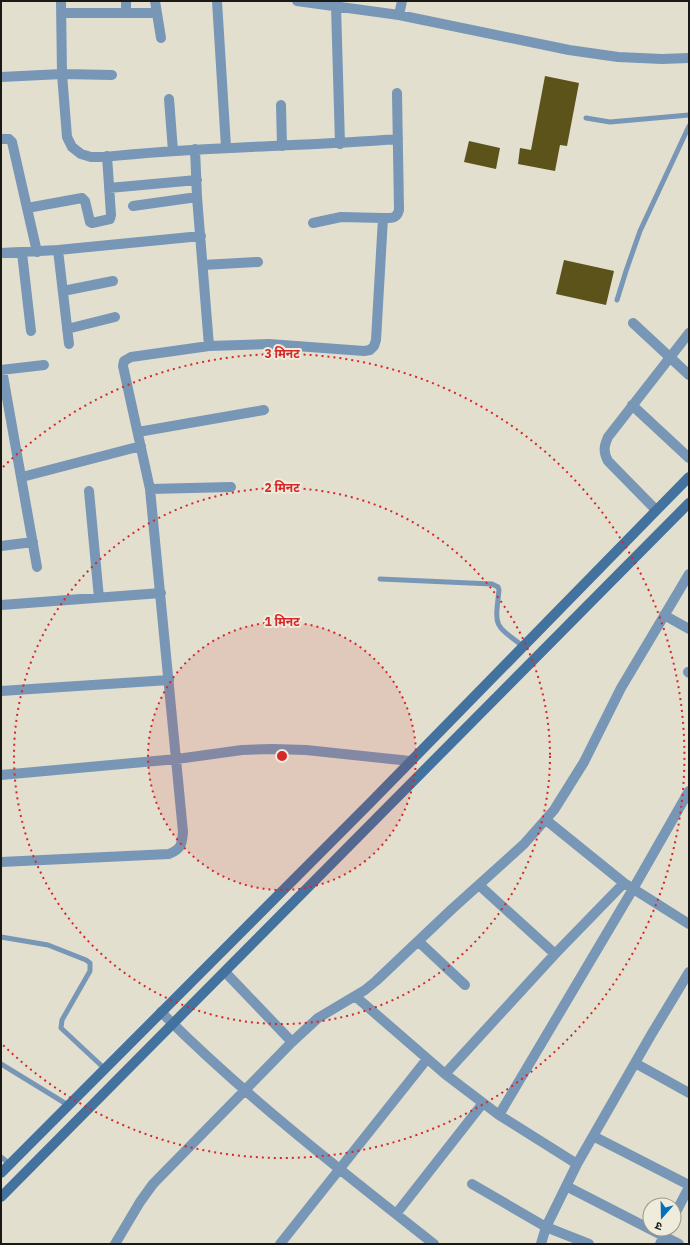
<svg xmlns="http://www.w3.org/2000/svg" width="690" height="1245" viewBox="0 0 690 1245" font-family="'IBM Plex Sans','Noto Sans Devanagari',sans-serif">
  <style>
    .building { fill: #5c531a }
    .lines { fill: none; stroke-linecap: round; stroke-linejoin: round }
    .service { stroke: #7896b5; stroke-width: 5 }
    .minor { stroke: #7896b5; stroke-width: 10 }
    .secondary { stroke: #44729f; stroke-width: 10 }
    .ring { fill: none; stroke: #d62828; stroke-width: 2; stroke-dasharray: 2 4 }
    .centre { fill: #d62828; stroke: #efecdc; stroke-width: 2 }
    .ring-label { font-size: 12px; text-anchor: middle; font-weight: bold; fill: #d62828; stroke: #efecdc; stroke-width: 4; stroke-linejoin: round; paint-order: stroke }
  </style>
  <rect width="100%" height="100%" fill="#e2dfcf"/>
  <path class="building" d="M 545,76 L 579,83 L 567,146 L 560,145 L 555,171 L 518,164 L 520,148 L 531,150 Z
    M 469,141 L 500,148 L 496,169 L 464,162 Z
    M 564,260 L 614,271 L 606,305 L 556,294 Z"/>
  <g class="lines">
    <path class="service" d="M 586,118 L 610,122 L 689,115
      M 617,300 L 626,271 L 640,231 L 689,126
      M 380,579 L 492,584 L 498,587 L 499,590 C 495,627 493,624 523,646
      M 1,937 L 48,945 L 86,960 L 90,963 L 90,971 L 62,1020 L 61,1028 L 105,1069
      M 1,1064 L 68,1105
      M 1,1157 L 10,1164"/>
    <path class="minor" d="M 61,1 L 62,74 L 67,137 L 72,147 L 81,154 L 91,157 L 104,157 C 202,146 300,147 398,139
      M 155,1 L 161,38
      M 217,1 L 226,147
      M 297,1 L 399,15 L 569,50 L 618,57 L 662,59 L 689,58
      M 336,6 L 340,144
      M 61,13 L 157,13
      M 126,13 L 126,1
      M 399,15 L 402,1
      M 1,77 L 62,74 L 112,75
      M 169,99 L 173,151
      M 281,105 L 282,146
      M 1,139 L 9,139 L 12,142 L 37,252
      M 109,188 L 197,180
      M 133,206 L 197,197
      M 27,208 L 82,198 L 85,201 L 90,222 L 92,223 L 110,219 L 111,215 L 107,156
      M 313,223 L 341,217 L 383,218
      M 58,250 L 69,344
      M 1,253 L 58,250 L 201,236
      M 22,253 L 31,331
      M 203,265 L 258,262
      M 63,291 L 113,281
      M 633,323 L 689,375
      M 67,329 L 115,317
      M 209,346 L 269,344 L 364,351 L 370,350 L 374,346 L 376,340 L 383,218 C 391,218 397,219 399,210 L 397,93
      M 1,370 L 44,365
      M 2,370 L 37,567
      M 632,405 L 689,458
      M 138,432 L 264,410
      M 22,477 L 141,446
      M 150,489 L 231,487
      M 89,491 L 99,598
      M 656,510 L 608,461 C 603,452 604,446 608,437 L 689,333
      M 1,546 L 33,542
      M 1,605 L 161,593
      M 664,615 L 689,629
      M 688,672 L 689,673
      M 1,691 L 169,680
      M 1,775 L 177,759 L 242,750 L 272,749 L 306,750 L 410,761
      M 546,820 L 624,883 L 689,924
      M 1,862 L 169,854 C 181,849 182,845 183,832 L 150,489 L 123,366 L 124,361 L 131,357 L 209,346 L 197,197 L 195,149
      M 479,885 L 555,954
      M 418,941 L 465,985
      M 225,972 L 292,1042
      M 355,996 L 445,1074 L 499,1115 L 577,1164
      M 161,1012 C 246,1097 340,1170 434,1244
      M 635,1063 L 689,1093
      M 445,1074 L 555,954 L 624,883
      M 499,1115 L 633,889 L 689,791
      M 593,1136 L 689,1185
      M 472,1184 L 546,1227 L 589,1244
      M 566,1186 L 679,1244
      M 396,1214 L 483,1103
      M 674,1216 L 689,1187
      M 115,1244 L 140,1202 L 153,1184 L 292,1042 L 318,1018 L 365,990 L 376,981 L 452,909 L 524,844 L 554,810 L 584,762 L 621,688 L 689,574
      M 280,1244 L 427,1059
      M 541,1244 L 546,1227 L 577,1164 L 651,1035 L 689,972
      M 660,1244 L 667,1229"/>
    <path class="secondary" d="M 1,1173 L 371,802 L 689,477
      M 1,1197 L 689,503"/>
  </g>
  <circle cx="282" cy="756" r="134" fill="#d62828" fill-opacity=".12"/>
  <g class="ring">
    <circle cx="282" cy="756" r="134"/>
    <circle cx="282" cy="756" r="268"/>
    <path d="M3 467A402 402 0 1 1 3 1045"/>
  </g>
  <circle cx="282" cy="756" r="6" class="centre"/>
  <g class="ring-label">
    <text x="282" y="358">3 मिनट</text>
    <text x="282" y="492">2 मिनट</text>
    <text x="282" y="626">1 मिनट</text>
  </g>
  <rect width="690" height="1245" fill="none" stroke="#1a1913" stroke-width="4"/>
  <g transform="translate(662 1217) rotate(200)"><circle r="19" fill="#efecdc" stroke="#9a988c"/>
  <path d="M0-3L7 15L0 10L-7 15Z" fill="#056fba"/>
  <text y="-6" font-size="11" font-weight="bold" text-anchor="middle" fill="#1a1913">उ</text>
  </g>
</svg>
